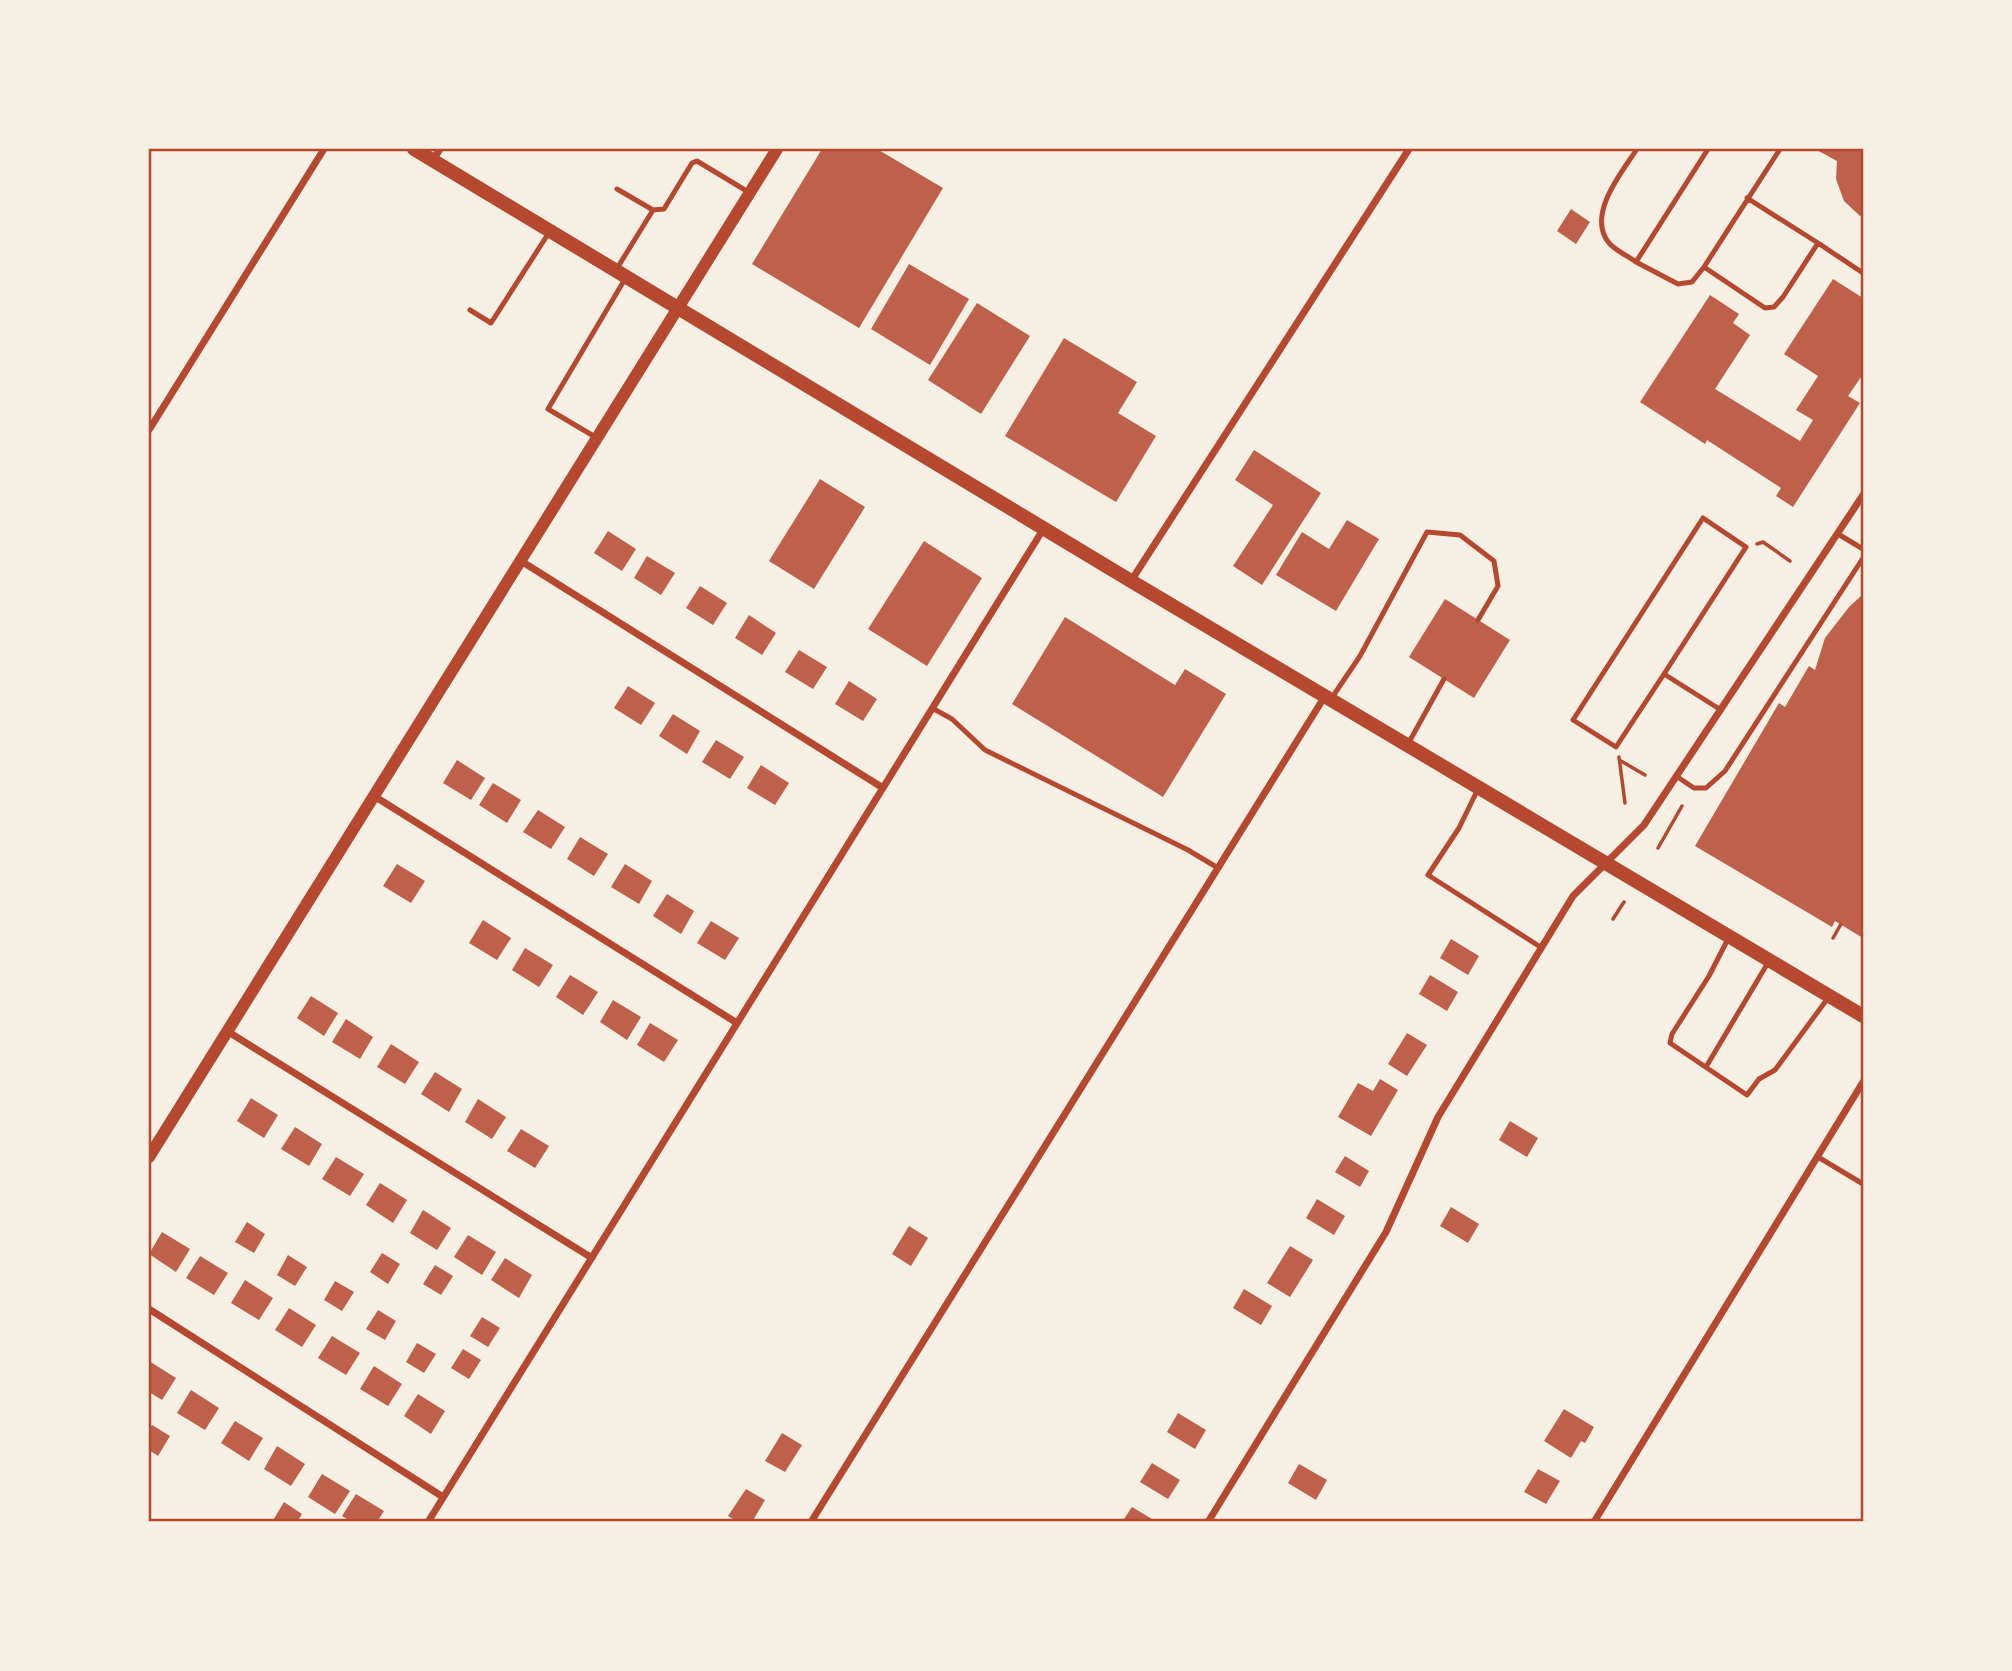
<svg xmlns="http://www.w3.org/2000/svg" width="2012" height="1671" viewBox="0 0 2012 1671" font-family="Montserrat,sans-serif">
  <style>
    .building { fill: #bf614a }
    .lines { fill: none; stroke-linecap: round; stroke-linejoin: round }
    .path { stroke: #b5482f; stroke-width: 3.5 }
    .service { stroke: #b5482f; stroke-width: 5 }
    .minor { stroke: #b5482f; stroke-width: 7 }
    .tertiary { stroke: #b5482f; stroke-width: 12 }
    .secondary { stroke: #b5482f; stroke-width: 14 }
    .neatline { fill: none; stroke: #b5482f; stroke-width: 2.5 }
  </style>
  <rect width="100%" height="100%" fill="#f6efe4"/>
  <path class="building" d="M 822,149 L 877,149 L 943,188 L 859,328 L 752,264 Z
    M 1815,149 L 1863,149 L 1863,213 L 1860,216 L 1844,201 L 1836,179 L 1837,161 Z
    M 1571,209 L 1590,222 L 1576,244 L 1557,231 Z
    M 909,264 L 969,299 L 930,365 L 871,329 Z
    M 1833,279 L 1863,298 L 1863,378 L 1861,377 L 1848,396 L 1860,403 L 1793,507 L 1776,496 L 1781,488 L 1707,440 L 1705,444 L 1640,402 L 1710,295 L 1739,314 L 1733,323 L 1750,335 L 1715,389 L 1800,441 L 1813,420 L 1796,410 L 1818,376 L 1784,354 Z
    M 977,303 L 1030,336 L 981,414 L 928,380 Z
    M 1064,338 L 1137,382 L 1118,413 L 1156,436 L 1116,502 L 1005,436 Z
    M 1254,450 L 1321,493 L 1262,585 L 1233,566 L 1273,505 L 1235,480 Z
    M 820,479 L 865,507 L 814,589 L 769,561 Z
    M 1347,520 L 1379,539 L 1336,611 L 1276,575 L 1302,532 L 1329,549 Z
    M 608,531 L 636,549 L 622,571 L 594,553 Z
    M 924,541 L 982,578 L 927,666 L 868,629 Z
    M 647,556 L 675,573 L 661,595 L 634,578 Z
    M 700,586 L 727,603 L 713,625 L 686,608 Z
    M 1863,594 L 1863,938 L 1835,921 L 1832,927 L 1695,846 L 1779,703 L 1785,707 L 1809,666 L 1815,670 L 1825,638 L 1849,607 Z
    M 1445,599 L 1510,640 L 1474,698 L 1409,657 Z
    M 749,615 L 776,633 L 762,655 L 735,638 Z
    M 1065,617 L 1175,685 L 1185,669 L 1226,694 L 1163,797 L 1012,704 Z
    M 799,650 L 827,667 L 813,689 L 785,672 Z
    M 849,681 L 877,699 L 863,721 L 835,704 Z
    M 628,686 L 655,703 L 641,725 L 614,708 Z
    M 673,714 L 700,731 L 687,754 L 659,736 Z
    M 716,740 L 744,757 L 730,779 L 702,762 Z
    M 457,760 L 485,778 L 471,800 L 443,783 Z
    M 761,765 L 789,783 L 775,805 L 747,788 Z
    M 493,783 L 521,800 L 507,823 L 479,805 Z
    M 538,810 L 565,827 L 551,849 L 523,832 Z
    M 580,837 L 608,854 L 594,876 L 567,859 Z
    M 397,864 L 425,881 L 411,903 L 383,886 Z
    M 625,864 L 652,881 L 639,904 L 611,887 Z
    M 667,894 L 694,911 L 681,934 L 653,916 Z
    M 483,920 L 511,938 L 497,960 L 469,943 Z
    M 711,921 L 739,938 L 725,960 L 697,943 Z
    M 1451,939 L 1479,956 L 1468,975 L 1440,958 Z
    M 525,948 L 553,965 L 539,987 L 512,970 Z
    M 570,975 L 598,992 L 583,1015 L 556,997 Z
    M 1430,975 L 1458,992 L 1447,1011 L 1419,994 Z
    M 311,996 L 338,1013 L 324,1036 L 297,1018 Z
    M 613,1000 L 641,1017 L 627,1040 L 600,1022 Z
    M 346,1019 L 373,1037 L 360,1059 L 332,1042 Z
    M 650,1023 L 678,1040 L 664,1062 L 637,1045 Z
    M 1407,1033 L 1427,1045 L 1407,1076 L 1388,1064 Z
    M 391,1044 L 419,1062 L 405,1084 L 377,1067 Z
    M 435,1072 L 462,1089 L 449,1112 L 421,1094 Z
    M 1380,1079 L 1398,1090 L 1371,1136 L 1338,1117 L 1358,1083 L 1373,1091 Z
    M 251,1098 L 278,1115 L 264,1138 L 237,1121 Z
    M 478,1099 L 506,1117 L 492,1139 L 465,1122 Z
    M 1510,1121 L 1538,1138 L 1527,1157 L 1499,1140 Z
    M 295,1127 L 322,1144 L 309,1166 L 281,1149 Z
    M 521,1129 L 549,1146 L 535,1168 L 507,1151 Z
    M 1345,1156 L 1369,1171 L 1360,1187 L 1335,1172 Z
    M 336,1157 L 364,1174 L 350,1196 L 322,1179 Z
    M 380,1183 L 407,1200 L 393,1223 L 366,1205 Z
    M 1317,1199 L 1345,1216 L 1334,1235 L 1306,1218 Z
    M 1451,1207 L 1479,1224 L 1468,1243 L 1440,1226 Z
    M 423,1210 L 451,1228 L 437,1250 L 410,1233 Z
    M 247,1222 L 265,1234 L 254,1253 L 235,1242 Z
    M 909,1226 L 928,1238 L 911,1266 L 892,1254 Z
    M 162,1232 L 190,1249 L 176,1272 L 149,1254 Z
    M 468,1235 L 496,1252 L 482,1275 L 454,1257 Z
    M 1290,1246 L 1313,1260 L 1290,1297 L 1267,1283 Z
    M 382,1253 L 400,1264 L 388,1284 L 370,1272 Z
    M 288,1255 L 307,1267 L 295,1286 L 277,1275 Z
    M 200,1256 L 228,1273 L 214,1295 L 186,1278 Z
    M 505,1258 L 532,1275 L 519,1298 L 491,1280 Z
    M 435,1265 L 453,1276 L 441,1295 L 423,1284 Z
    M 245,1280 L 273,1298 L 259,1320 L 231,1303 Z
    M 335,1281 L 354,1292 L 342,1311 L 324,1300 Z
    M 1244,1289 L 1272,1306 L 1261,1325 L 1233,1308 Z
    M 289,1308 L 316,1325 L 302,1347 L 275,1330 Z
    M 378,1310 L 396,1321 L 385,1340 L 366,1329 Z
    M 482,1317 L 500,1328 L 488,1347 L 470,1336 Z
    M 332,1336 L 360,1353 L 346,1375 L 318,1358 Z
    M 417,1343 L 436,1354 L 424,1373 L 406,1362 Z
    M 463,1349 L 481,1360 L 469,1379 L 451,1368 Z
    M 149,1361 L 176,1378 L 162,1400 L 149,1392 Z
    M 374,1366 L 402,1384 L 388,1406 L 360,1389 Z
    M 191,1390 L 219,1408 L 205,1430 L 177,1413 Z
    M 418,1394 L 445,1411 L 431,1434 L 404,1416 Z
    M 1564,1409 L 1594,1427 L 1585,1443 L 1581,1441 L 1571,1458 L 1544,1441 Z
    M 1178,1413 L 1206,1430 L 1195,1449 L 1167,1432 Z
    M 235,1421 L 263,1438 L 249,1461 L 221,1443 Z
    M 152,1425 L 170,1436 L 158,1456 L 149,1450 L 149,1430 Z
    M 782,1433 L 802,1445 L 785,1472 L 765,1461 Z
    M 277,1446 L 305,1464 L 291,1486 L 264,1469 Z
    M 1152,1463 L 1180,1480 L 1168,1499 L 1140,1482 Z
    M 1299,1464 L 1327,1480 L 1316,1500 L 1288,1483 Z
    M 1538,1469 L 1560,1481 L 1546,1504 L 1524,1492 Z
    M 322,1474 L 350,1491 L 335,1514 L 308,1497 Z
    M 746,1489 L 765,1500 L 752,1522 L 738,1522 L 728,1516 Z
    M 356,1494 L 384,1511 L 377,1522 L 352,1522 L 342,1516 Z
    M 284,1502 L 302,1514 L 297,1522 L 272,1522 Z
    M 1132,1507 L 1157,1522 L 1122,1522 Z"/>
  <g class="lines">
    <path class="path" d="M 1757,544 L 1763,542 L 1790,561
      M 1619,757 L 1625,803
      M 1621,761 L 1645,775
      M 1658,848 L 1682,806
      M 1613,919 L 1624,902
      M 1833,938 L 1841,924"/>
    <path class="service" d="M 1637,149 C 1622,172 1586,215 1609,243 C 1616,251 1628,256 1636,262 L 1708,149
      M 1780,149 L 1704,267 L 1765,308 L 1774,307 L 1783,297 L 1818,243 L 1863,273
      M 617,189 L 653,210 L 664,209 L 692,163 L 697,161 L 750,193
      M 1747,198 L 1818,243
      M 1636,262 L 1678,284 L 1692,282 L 1704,267
      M 616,270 L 653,210
      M 470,310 L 491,323 L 550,231
      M 597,438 L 548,409 L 625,279
      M 1838,534 L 1863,549
      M 1664,674 L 1616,747 L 1573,720 L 1703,518 L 1746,547 L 1664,674 L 1721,710
      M 1331,699 L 1360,656 L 1427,532 L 1460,535 L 1494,561 L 1498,586 L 1478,620
      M 932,708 L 952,719 L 985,750 L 1188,850 L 1218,868
      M 1408,744 L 1444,679
      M 1676,776 L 1694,788 L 1706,788 L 1725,771 L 1863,558
      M 1478,789 L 1459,828 L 1428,875 L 1542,948
      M 1728,939 L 1709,976 L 1672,1034 L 1670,1043 L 1747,1095 L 1759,1079 L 1775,1070 L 1828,998
      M 1706,1067 L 1769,961
      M 1818,1157 L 1863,1184"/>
    <path class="minor" d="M 433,160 L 440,149
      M 149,430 L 324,149
      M 521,561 L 883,788
      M 1131,581 L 1409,149
      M 374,796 L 737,1023
      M 227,1031 L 592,1258
      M 149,1309 L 443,1497
      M 428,1522 L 1044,528
      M 811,1522 L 1325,696
      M 1208,1522 L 1386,1232 L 1438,1117 L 1573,896 L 1644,825 L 1863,495
      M 1594,1522 L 1863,1082"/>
    <path class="tertiary" d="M 149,1157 L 777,149"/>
    <path class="secondary" d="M 414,149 L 1131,581 L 1863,1016"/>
  </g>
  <rect width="2012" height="1671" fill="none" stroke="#f6efe4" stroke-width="301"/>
  <rect x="150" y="150" width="1712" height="1370" class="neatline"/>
</svg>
